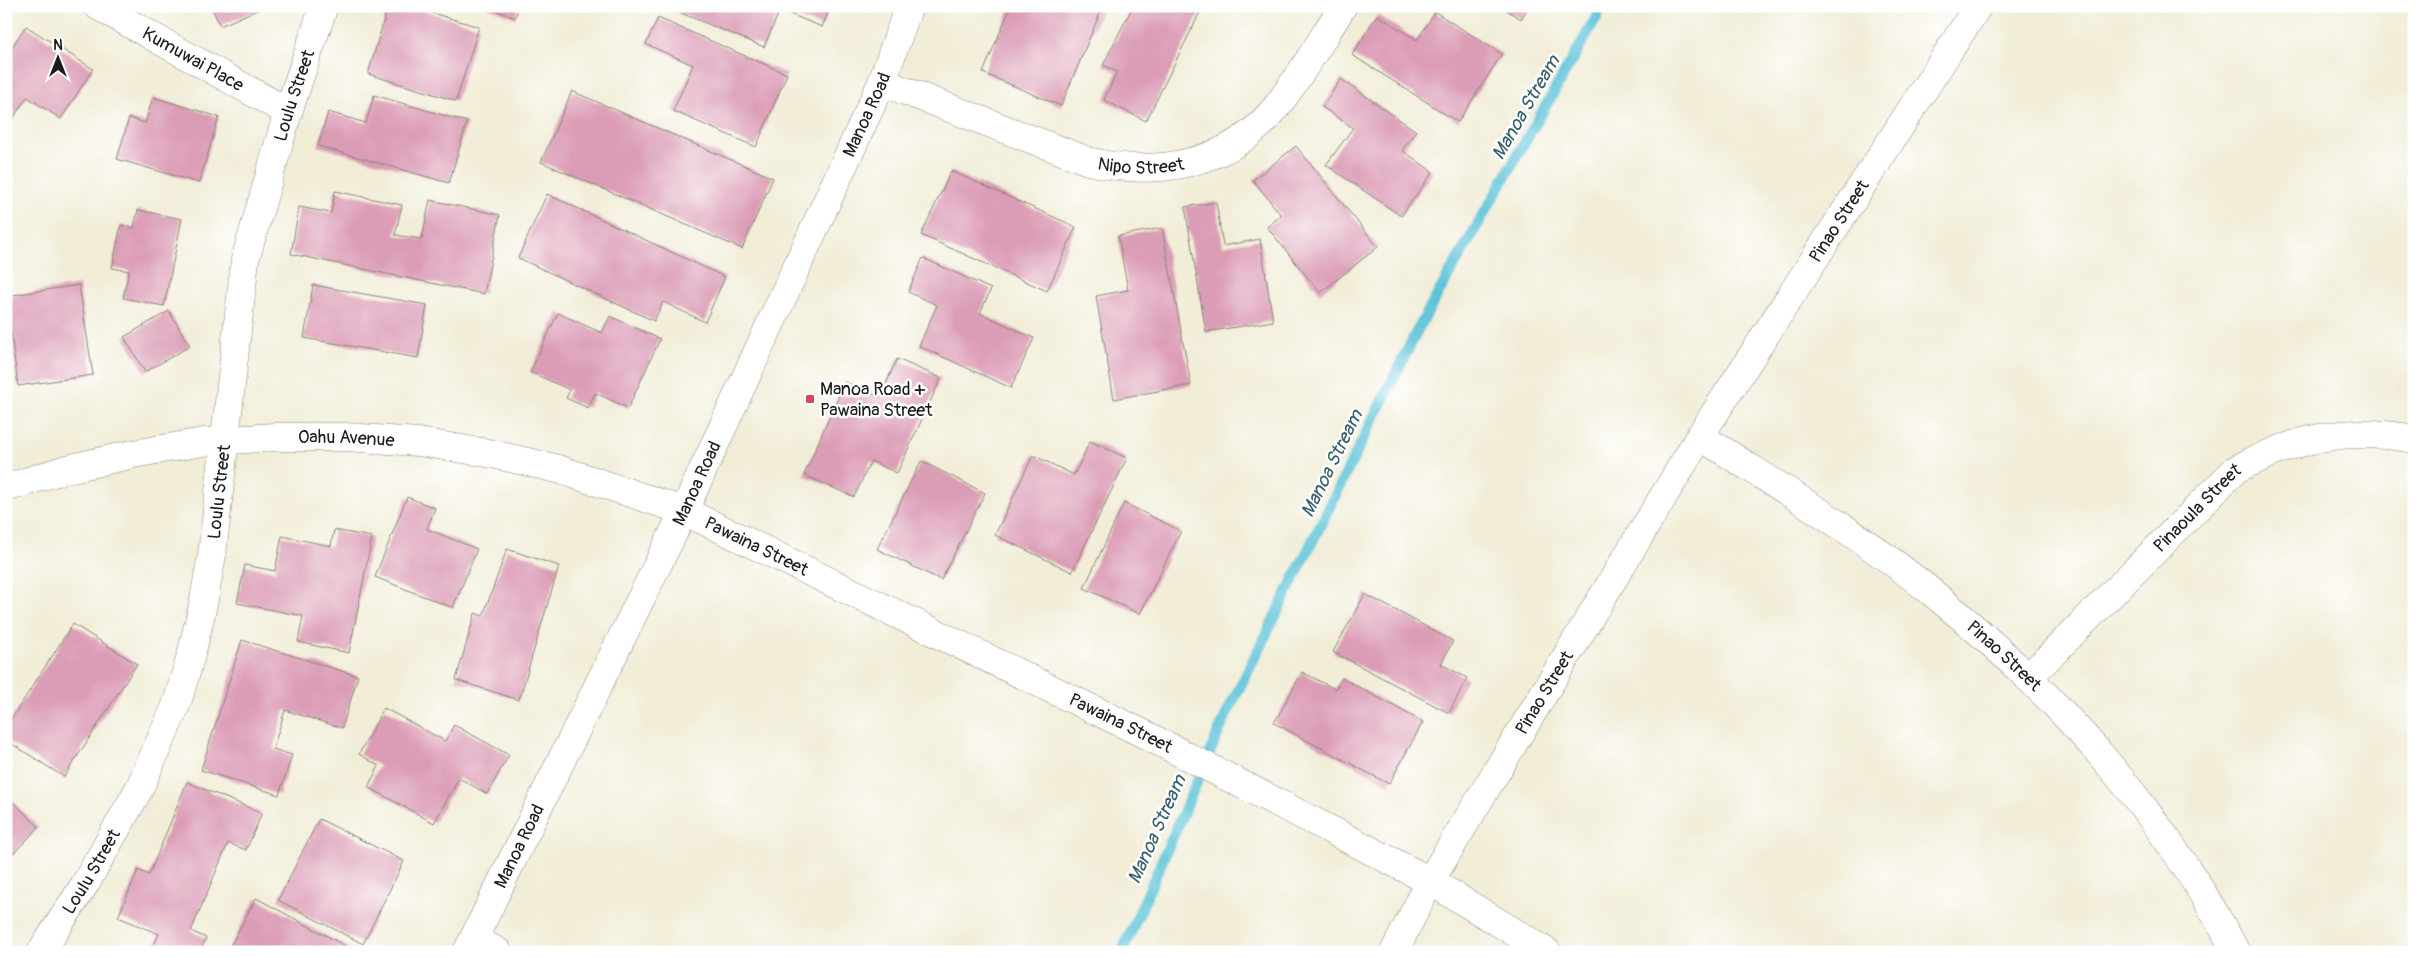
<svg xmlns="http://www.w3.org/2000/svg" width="2420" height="958" viewBox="0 0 2420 958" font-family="Pangolin,sans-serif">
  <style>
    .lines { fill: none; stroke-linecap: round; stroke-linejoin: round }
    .stream { stroke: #5cc3d9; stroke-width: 11 }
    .building { fill: #db9cb5 }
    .minor-casing { stroke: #86847a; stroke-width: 29 }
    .minor { stroke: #fff; stroke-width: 28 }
    .poi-dot { fill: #d1495b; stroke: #fff; stroke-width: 2 }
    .labels { text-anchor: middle; stroke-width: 5; stroke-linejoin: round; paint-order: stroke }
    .street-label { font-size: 18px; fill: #1c1c1c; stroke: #fff }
    .poi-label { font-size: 18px; fill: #1c1c1c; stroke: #fff; text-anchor: start }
    .water-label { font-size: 19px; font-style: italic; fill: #365f68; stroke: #fff }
  </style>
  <rect width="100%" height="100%" fill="#fff"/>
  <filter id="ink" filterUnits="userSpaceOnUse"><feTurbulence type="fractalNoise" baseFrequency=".02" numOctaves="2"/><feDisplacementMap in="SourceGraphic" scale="10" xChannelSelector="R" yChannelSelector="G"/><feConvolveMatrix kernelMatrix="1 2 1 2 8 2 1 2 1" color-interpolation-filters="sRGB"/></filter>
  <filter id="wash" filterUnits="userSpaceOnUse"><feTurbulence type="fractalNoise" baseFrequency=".0096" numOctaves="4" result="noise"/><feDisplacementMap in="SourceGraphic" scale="20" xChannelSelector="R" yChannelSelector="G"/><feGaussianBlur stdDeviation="1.12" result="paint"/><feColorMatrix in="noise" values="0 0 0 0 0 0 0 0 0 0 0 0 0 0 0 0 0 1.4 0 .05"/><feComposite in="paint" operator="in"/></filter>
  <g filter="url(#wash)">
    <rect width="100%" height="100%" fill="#f1edd7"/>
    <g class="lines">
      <path class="stream" d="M 1122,952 L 1228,711 L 1418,329 L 1603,6"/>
    </g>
    <g id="blocks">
      <path class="building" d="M 211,6 L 266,6 L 220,26 Z
        M 388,6 L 409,6 L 479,27 L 456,101 L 368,74 Z
        M 485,6 L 519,6 L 515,18 Z
        M 664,6 L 831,6 L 822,27 L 780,10 L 764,47 Z
        M 1011,6 L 1103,6 L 1061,106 L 983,73 Z
        M 1133,6 L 1203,6 L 1146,121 L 1104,100 L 1117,72 L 1103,65 Z
        M 1500,6 L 1529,6 L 1521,19 Z
        M 1435,12 L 1502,54 L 1458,122 L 1352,55 L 1377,15 L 1417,40 Z
        M 658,18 L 787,74 L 756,147 L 673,111 L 693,65 L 646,44 Z
        M 26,26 L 93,69 L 61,119 L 27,97 L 10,123 L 6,120 L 6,56 Z
        M 1341,79 L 1416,131 L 1402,150 L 1433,172 L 1401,216 L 1326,165 L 1353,128 L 1322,107 Z
        M 572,91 L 773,178 L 742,249 L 541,162 Z
        M 374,95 L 467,122 L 449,183 L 318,146 L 328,112 L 366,123 Z
        M 153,97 L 219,117 L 199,183 L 117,159 L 129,118 L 145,123 Z
        M 1296,146 L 1378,247 L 1320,293 L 1267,227 L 1281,215 L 1253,180 Z
        M 951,171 L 1076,227 L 1047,291 L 921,235 Z
        M 335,191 L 402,205 L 395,235 L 422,239 L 430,200 L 500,215 L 484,294 L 291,254 L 299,207 L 331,213 Z
        M 547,194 L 725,277 L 705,322 L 663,302 L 654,321 L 518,258 Z
        M 1216,202 L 1223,246 L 1260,239 L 1273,321 L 1206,332 L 1185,207 Z
        M 138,210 L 182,219 L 164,306 L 123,298 L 129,271 L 112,268 L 121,225 L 134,228 Z
        M 1162,228 L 1191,385 L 1114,399 L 1096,296 L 1128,290 L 1118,236 Z
        M 923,258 L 991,289 L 980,313 L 1034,338 L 1011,388 L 919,346 L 937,305 L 908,292 Z
        M 79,285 L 93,375 L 18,386 L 6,296 Z
        M 313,285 L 427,305 L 418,358 L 304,338 Z
        M 169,311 L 190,346 L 145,372 L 124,337 Z
        M 558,313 L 602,333 L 610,316 L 660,339 L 628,408 L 595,393 L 588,408 L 566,398 L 570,390 L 530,372 Z
        M 897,359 L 941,378 L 897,473 L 871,461 L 854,497 L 804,475 L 845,382 L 880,397 Z
        M 1090,441 L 1127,458 L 1072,572 L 995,535 L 1033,455 L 1074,475 Z
        M 921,461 L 985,493 L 941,580 L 877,549 Z
        M 407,497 L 435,508 L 427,529 L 477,549 L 453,608 L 375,577 Z
        M 1124,503 L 1181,531 L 1140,614 L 1084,588 Z
        M 334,530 L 372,537 L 349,653 L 298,642 L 303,616 L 237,603 L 245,565 L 275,571 L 282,536 L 331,546 Z
        M 507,549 L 559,566 L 519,700 L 456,680 L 475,613 L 483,616 Z
        M 1365,594 L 1453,641 L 1441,664 L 1467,678 L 1449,713 L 1333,652 Z
        M 73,624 L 137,664 L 64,777 L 6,740 L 6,727 Z
        M 242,640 L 358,676 L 342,728 L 285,710 L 273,749 L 292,755 L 279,795 L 201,770 Z
        M 1302,672 L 1335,689 L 1342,678 L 1423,722 L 1389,784 L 1274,723 Z
        M 384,708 L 445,741 L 454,725 L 509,755 L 487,794 L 459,778 L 434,823 L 368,787 L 379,766 L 359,754 Z
        M 187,782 L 262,813 L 246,850 L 228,843 L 191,931 L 206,938 L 200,952 L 151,952 L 159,934 L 118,917 L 138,870 L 149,875 Z
        M 6,795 L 39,827 L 6,861 Z
        M 319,819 L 404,861 L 363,944 L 278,900 Z
        M 256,898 L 357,952 L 227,952 Z"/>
    </g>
  </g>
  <g filter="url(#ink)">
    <use href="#blocks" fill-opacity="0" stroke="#86847a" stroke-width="1"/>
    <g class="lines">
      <g class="minor-casing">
        <g id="minor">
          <path id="s1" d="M 98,6 L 288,112"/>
          <path id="s2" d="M 882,82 L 1088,161 C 1153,177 1228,166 1273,111 C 1299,79 1321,40 1343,6"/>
          <path id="s3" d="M 1700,436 C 1779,487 1862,535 1935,595 C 2055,692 2164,814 2236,952"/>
          <path id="s4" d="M 6,488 L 63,470 L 133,454 L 203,442 L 275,437 L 346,437 L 418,442 L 488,453 L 558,469 L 684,511 L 1140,732 L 1430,881 L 1547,952"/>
          <path id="s5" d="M 2028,678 L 2235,470 C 2295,438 2347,426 2414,439"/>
          <path d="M 474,939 L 498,952"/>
          <path id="s6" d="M 41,952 L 85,884 L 139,789 L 177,703 L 191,655 L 203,605 L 212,555 L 245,260 L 288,112 L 324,6"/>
          <path id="s7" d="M 467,952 L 684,511 L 882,82 L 909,6"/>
          <path id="s8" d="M 1394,952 L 1430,881 L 1700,436 L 1978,6"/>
        </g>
      </g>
      <use href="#minor" class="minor"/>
    </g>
  </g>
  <rect class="poi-dot" x="805" y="394" width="10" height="10" rx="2.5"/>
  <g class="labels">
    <g class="street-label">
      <text dy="6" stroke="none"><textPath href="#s1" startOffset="109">Kumuwai Place</textPath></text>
      <text dy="6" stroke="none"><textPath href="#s6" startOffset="905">Loulu Street</textPath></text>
      <text dy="6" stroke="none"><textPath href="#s7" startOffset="928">Manoa Road</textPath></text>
      <text dy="6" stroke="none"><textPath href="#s2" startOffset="274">Nipo Street</textPath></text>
      <text dy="6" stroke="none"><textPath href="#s8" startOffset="856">Pinao Street</textPath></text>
      <text dy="6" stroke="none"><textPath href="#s4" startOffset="346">Oahu Avenue</textPath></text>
      <text dy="6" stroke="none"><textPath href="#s7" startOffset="522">Manoa Road</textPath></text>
      <text dy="6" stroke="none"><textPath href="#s6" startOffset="500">Loulu Street</textPath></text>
      <text dy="6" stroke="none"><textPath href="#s5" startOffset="240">Pinaoula Street</textPath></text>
      <text dy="6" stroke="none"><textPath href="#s4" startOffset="774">Pawaina Street</textPath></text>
      <text dy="6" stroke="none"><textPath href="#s3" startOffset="376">Pinao Street</textPath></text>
      <text dy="6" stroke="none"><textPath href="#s8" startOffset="300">Pinao Street</textPath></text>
      <text dy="6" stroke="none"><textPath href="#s4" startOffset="1179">Pawaina Street</textPath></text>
      <text dy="6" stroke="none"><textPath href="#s7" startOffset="118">Manoa Road</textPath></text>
      <text dy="6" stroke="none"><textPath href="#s6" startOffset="95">Loulu Street</textPath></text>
    </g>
    <g class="poi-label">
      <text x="820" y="395">Manoa Road +<tspan x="820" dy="21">Pawaina Street</tspan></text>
    </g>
    <g class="water-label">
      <text transform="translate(1525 107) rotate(-60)" y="7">Manoa Stream</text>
      <text transform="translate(1331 463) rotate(-64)" y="7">Manoa Stream</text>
      <text transform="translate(1156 829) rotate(-66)" y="7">Manoa Stream</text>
    </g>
  </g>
  <rect width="2420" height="958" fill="none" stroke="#fff" stroke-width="25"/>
  <g transform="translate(58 58)" stroke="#ffffff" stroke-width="4" paint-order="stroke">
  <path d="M0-4L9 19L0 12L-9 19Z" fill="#1c1c1c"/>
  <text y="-8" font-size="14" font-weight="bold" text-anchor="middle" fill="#1c1c1c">N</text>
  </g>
</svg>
